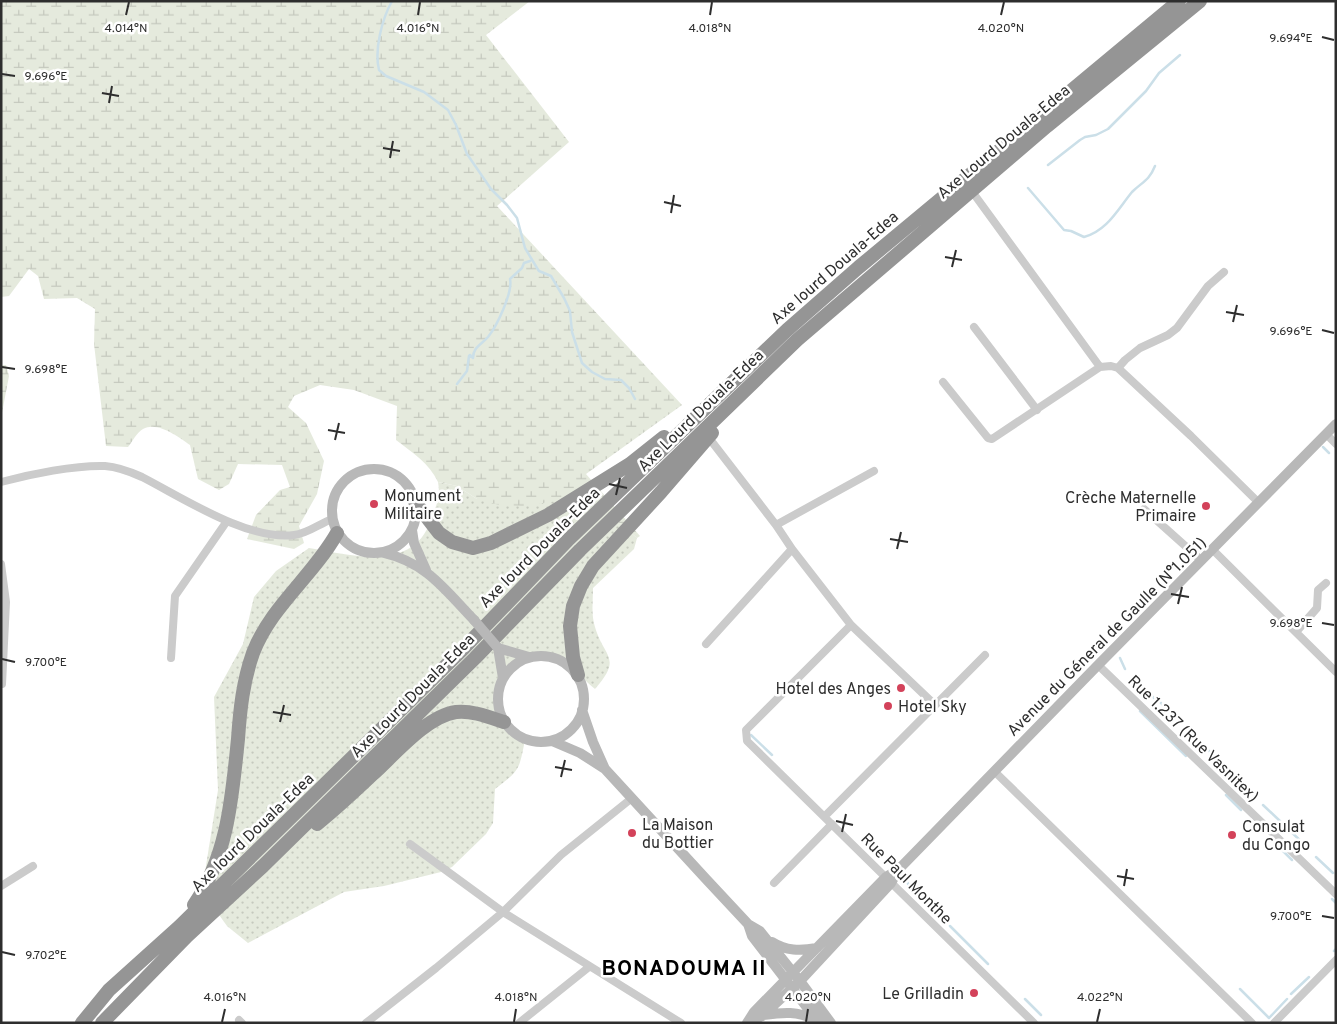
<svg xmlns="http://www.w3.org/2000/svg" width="1337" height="1024" viewBox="0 0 1337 1024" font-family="Overpass,sans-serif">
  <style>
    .grass { fill: url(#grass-dots) }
    .wetland { fill: url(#wetland-marsh) }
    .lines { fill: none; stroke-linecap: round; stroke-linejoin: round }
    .stream { stroke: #cbdfe8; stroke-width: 2.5 }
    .street { stroke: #cbcbcb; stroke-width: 8 }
    .secondary { stroke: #b8b8b8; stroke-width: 10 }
    .highway { stroke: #959595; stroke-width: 14 }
    .secondary-bridge { stroke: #b8b8b8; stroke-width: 10 }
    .ticks { fill: none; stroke: #2e2e2e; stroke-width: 2 }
    .poi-dot { fill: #d3425a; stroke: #fff; stroke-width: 2 }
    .labels { text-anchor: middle; stroke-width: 5; stroke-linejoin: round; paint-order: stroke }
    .street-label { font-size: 16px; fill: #2e2e2e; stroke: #fff }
    .poi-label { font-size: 16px; fill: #2e2e2e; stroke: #fff; text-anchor: start }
    .district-label { font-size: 21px; font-weight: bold; letter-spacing: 1px; fill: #000; stroke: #fff }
    .ticks-label { font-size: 12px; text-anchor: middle; fill: #2e2e2e; stroke: #fff; stroke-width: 5; stroke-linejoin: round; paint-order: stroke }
  </style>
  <defs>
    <pattern id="grass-dots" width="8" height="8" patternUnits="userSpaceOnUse" patternTransform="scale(1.25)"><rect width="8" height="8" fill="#e5eadd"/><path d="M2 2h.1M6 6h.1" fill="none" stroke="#c5c9be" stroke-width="1.8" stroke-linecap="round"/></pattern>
    <pattern id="wetland-marsh" width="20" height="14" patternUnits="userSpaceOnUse" patternTransform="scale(1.25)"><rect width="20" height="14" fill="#e5eadd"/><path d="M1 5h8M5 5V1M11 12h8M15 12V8" fill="none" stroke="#c5c9be"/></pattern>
  </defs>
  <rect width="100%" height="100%" fill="#fff"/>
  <path class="grass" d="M 438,482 L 457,486 L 477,499 L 569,499 L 588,501 L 608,513 L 637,538 L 634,549 L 593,588 C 593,601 591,615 595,627 C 604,658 623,657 595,689 C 583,679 567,661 552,657 C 502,643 475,714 525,740 C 519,770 520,770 495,789 L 493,823 L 486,834 L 452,867 L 441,872 L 384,886 L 344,892 L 248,943 L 227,926 L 202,891 L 218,790 L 214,697 L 243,644 L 254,597 L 276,571 L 309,548 C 351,555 413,573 431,520 C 436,505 441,498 438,482 Z"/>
  <path class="wetland" d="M 1,1 L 530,1 L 486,35 L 569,142 L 497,206 L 682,405 L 586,474 L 640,536 L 637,538 L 608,513 L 588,501 L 569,499 L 523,506 L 499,505 L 477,499 L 457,486 L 438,482 C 429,463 413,453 396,440 L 397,406 L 354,390 L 320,385 L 294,396 L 288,407 L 306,423 L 324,461 L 317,494 L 299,526 L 304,543 L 294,549 L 247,539 L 256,515 L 280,490 L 290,487 L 282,465 L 238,464 L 229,484 L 219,490 L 198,479 L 190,445 C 178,437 158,421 143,429 C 137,432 132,442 128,447 L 106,446 L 94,344 L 95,309 L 77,298 L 44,299 L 38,276 L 29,269 L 9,296 L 1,297 Z
    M 1,365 L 6,365 L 9,376 L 1,418 Z"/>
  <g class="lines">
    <path class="stream" d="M 392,1 C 382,19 374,50 379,70 L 386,76 L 424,92 L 448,110 L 456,125 L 467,154 L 491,189 L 507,205 L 517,218 L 525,248 L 537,268 L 539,271 L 551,276 L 564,298 L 570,311 L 572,332 L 582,363 L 592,372 L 605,379 L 621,380 L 629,388 L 635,399
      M 1048,165 L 1080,140 L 1085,137 L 1096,135 L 1108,129 L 1146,91 L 1159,73 L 1180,55
      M 1028,188 L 1064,230 L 1071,231 L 1084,237 C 1107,231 1118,209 1132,192 C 1142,182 1149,181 1155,166
      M 457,384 L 467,371 L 469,356 L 470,355 L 473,358 C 473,347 482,344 488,337 C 497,326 513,292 510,279 L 522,268 L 524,263 L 530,261
      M 1323,447 L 1329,453
      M 1120,658 L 1125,669
      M 1134,677 L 1155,699
      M 1160,702 L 1175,718
      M 1140,711 L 1186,756
      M 1190,733 L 1209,751
      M 751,735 L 772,755
      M 1218,760 L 1223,765
      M 1227,769 L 1234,775
      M 1244,785 L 1252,794
      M 1226,795 L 1241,810
      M 1263,805 L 1280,821
      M 1288,829 L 1304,844
      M 1282,850 L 1292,860
      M 1316,857 L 1333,873
      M 904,877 L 910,887 L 925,902
      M 1332,899 L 1336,903
      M 950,926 L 988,964
      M 1334,951 L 1336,949
      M 1240,989 L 1269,1018 L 1287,999
      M 1291,994 L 1309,977
      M 1025,999 L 1041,1015"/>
    <path class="street" d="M 971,190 L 1100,367
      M 974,327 L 1037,410
      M 1118,368 L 1125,360 L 1140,348 L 1168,335 L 1177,328 L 1208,286 L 1224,272
      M 943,382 L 988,438 L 992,439 L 1100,367 L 1111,366 L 1118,368 L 1191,436 L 1258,502
      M 1326,434 L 1336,444
      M 709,438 L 776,525 L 792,549 L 851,625 L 746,730 L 747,741 L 1034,1023
      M 1,482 C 31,474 75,465 105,466 C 118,467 131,472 142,477 C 183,498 248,541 294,535 C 307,534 319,524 332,519
      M 1144,509 L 1201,560
      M 776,525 L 874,471
      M 1212,549 L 1336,672
      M 1,564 L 6,602 L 2,684
      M 851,625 L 935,705
      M 1296,632 L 1317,608 L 1318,590 L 1326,583
      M 706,644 L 792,549
      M 171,658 L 175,596 L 227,521
      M 1098,665 L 1336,894
      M 994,771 L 1252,1023
      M 825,816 L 985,655
      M 410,844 L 503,912 L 681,1023
      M 774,883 L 832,824
      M 1,886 L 33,866
      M 239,1020 L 242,1023
      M 366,1023 L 436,968 L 503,912 L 561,855 L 632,798
      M 519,1023 L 589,967
      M 1274,1023 L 1336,960"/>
    <path class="secondary" d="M332 511a42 42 0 1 1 84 0a42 42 0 1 1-84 0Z
      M 412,530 L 414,543 L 426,570
      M 384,553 C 427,563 445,590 474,620
      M 498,648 L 529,657
      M 498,648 L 503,678
      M498 699a43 43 0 1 1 86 0a43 43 0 1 1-86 0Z
      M 582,710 L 593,742 L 605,769
      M 552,741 L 580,753 L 605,769 L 706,879 L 748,924 L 760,931 L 800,981 L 831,1023
      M 748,924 L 752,936 L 819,1023
      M 772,942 C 786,951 800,951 817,948
      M 763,1015 C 785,1012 796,1011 817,1020
      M 747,1023 L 754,1012 L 886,877 L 899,869 L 1098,665 L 1336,424
      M 749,1023 L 762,1016 L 800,981 L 891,883 L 897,872"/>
    <path class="highway" d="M 415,502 L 439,533 L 452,542 L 473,548 L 491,543 L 548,515 L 630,464 L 664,437
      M 578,675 L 573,657 L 570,626 L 573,606 L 581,586 L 593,566 L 661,492 L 712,433
      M 317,824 C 337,808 355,791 374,773 C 395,754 427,716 456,712 C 471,710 489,717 504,722
      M 194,905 C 228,855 232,797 238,739 C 240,710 243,681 253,653 C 271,606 313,576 337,533
      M 82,1023 L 109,990 L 179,927 L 464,648 L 569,539 L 787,330 L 859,267 L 1179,1
      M 102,1023 L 187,936 L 263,866 L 475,658 L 580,550 L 797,340 L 1047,126 L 1200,1"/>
    <path class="secondary-bridge" d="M 474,620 L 498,648"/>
  </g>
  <path class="ticks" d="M 126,15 L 129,2M 418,15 L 420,2M 710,15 L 712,2M 1001,15 L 1004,2M 1322,37 L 1334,40M 2,74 L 15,76M 102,93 L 119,96M 109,103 L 112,86M 383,148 L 400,151M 390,158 L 393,141M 664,202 L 681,206M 671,213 L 674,195M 945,257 L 962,260M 952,267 L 956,250M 1226,312 L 1244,315M 1233,322 L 1237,305M 1322,330 L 1334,333M 2,367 L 15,369M 328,430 L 345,433M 335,440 L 339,423M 609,484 L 627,488M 616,495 L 620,478M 890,539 L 908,542M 897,549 L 901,532M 1171,594 L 1189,597M 1178,604 L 1182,587M 1322,623 L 1334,625M 2,659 L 15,662M 273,712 L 291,715M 280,722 L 284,705M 555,767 L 572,770M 561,777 L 565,760M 836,821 L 853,825M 842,832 L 846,814M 1117,876 L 1134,879M 1124,886 L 1127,869M 1322,916 L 1334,918M 2,952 L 15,955M 222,1022 L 225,1009M 514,1022 L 516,1009M 806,1022 L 808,1009M 1097,1022 L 1100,1009"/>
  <g class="poi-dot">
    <circle cx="374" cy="504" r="5"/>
    <circle cx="1206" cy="506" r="5"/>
    <circle cx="901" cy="688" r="5"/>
    <circle cx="888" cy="706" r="5"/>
    <circle cx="632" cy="833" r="5"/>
    <circle cx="1232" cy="835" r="5"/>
    <circle cx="974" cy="993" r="5"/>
  </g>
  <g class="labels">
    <g class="street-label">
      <text transform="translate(1003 141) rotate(-40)" y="6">Axe Lourd Douala-Edea</text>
      <text transform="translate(834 267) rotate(-41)" y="6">Axe lourd Douala-Edea</text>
      <text transform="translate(700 410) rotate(-44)" y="6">Axe Lourd Douala-Edea</text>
      <text transform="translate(539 547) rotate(-45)" y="6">Axe lourd Douala-Edea</text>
      <text transform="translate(1106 636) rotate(-45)" y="6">Avenue du Géneral de Gaulle (N°1.051)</text>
      <text transform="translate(412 695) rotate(-45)" y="6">Axe Lourd Douala-Edea</text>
      <text transform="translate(1194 738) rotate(44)" y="6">Rue 1.237 (Rue Vasnitex)</text>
      <text transform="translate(252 832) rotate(-44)" y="6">Axe lourd Douala-Edea</text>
      <text transform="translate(907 878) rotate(45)" y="6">Rue Paul Monthe</text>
    </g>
    <g class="poi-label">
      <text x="384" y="501">Monument<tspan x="384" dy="18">Militaire</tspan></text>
      <text x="1196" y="503" text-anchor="end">Crèche Maternelle<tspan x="1196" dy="18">Primaire</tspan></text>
      <text x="891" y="694" text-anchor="end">Hotel des Anges</text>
      <text x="898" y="712">Hotel Sky</text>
      <text x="642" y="830">La Maison<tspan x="642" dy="18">du Bottier</tspan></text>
      <text x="1242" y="832">Consulat<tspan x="1242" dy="18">du Congo</tspan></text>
      <text x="964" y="999" text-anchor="end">Le Grilladin</text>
    </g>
    <g class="district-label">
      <text x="684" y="975">BONADOUMA II</text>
    </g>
  </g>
  <g class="ticks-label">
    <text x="126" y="32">4.014°N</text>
    <text x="418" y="32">4.016°N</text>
    <text x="710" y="32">4.018°N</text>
    <text x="1001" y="32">4.020°N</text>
    <text x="1291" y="42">9.694°E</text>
    <text x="46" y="80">9.696°E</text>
    <text x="1291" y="335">9.696°E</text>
    <text x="46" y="373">9.698°E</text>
    <text x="1291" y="627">9.698°E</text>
    <text x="46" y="666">9.700°E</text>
    <text x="1291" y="920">9.700°E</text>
    <text x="46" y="959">9.702°E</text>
    <text x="225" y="1001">4.016°N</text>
    <text x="516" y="1001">4.018°N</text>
    <text x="808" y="1001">4.020°N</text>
    <text x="1100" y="1001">4.022°N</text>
  </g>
  <rect width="1337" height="1024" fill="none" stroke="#2e2e2e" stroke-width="5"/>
</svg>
